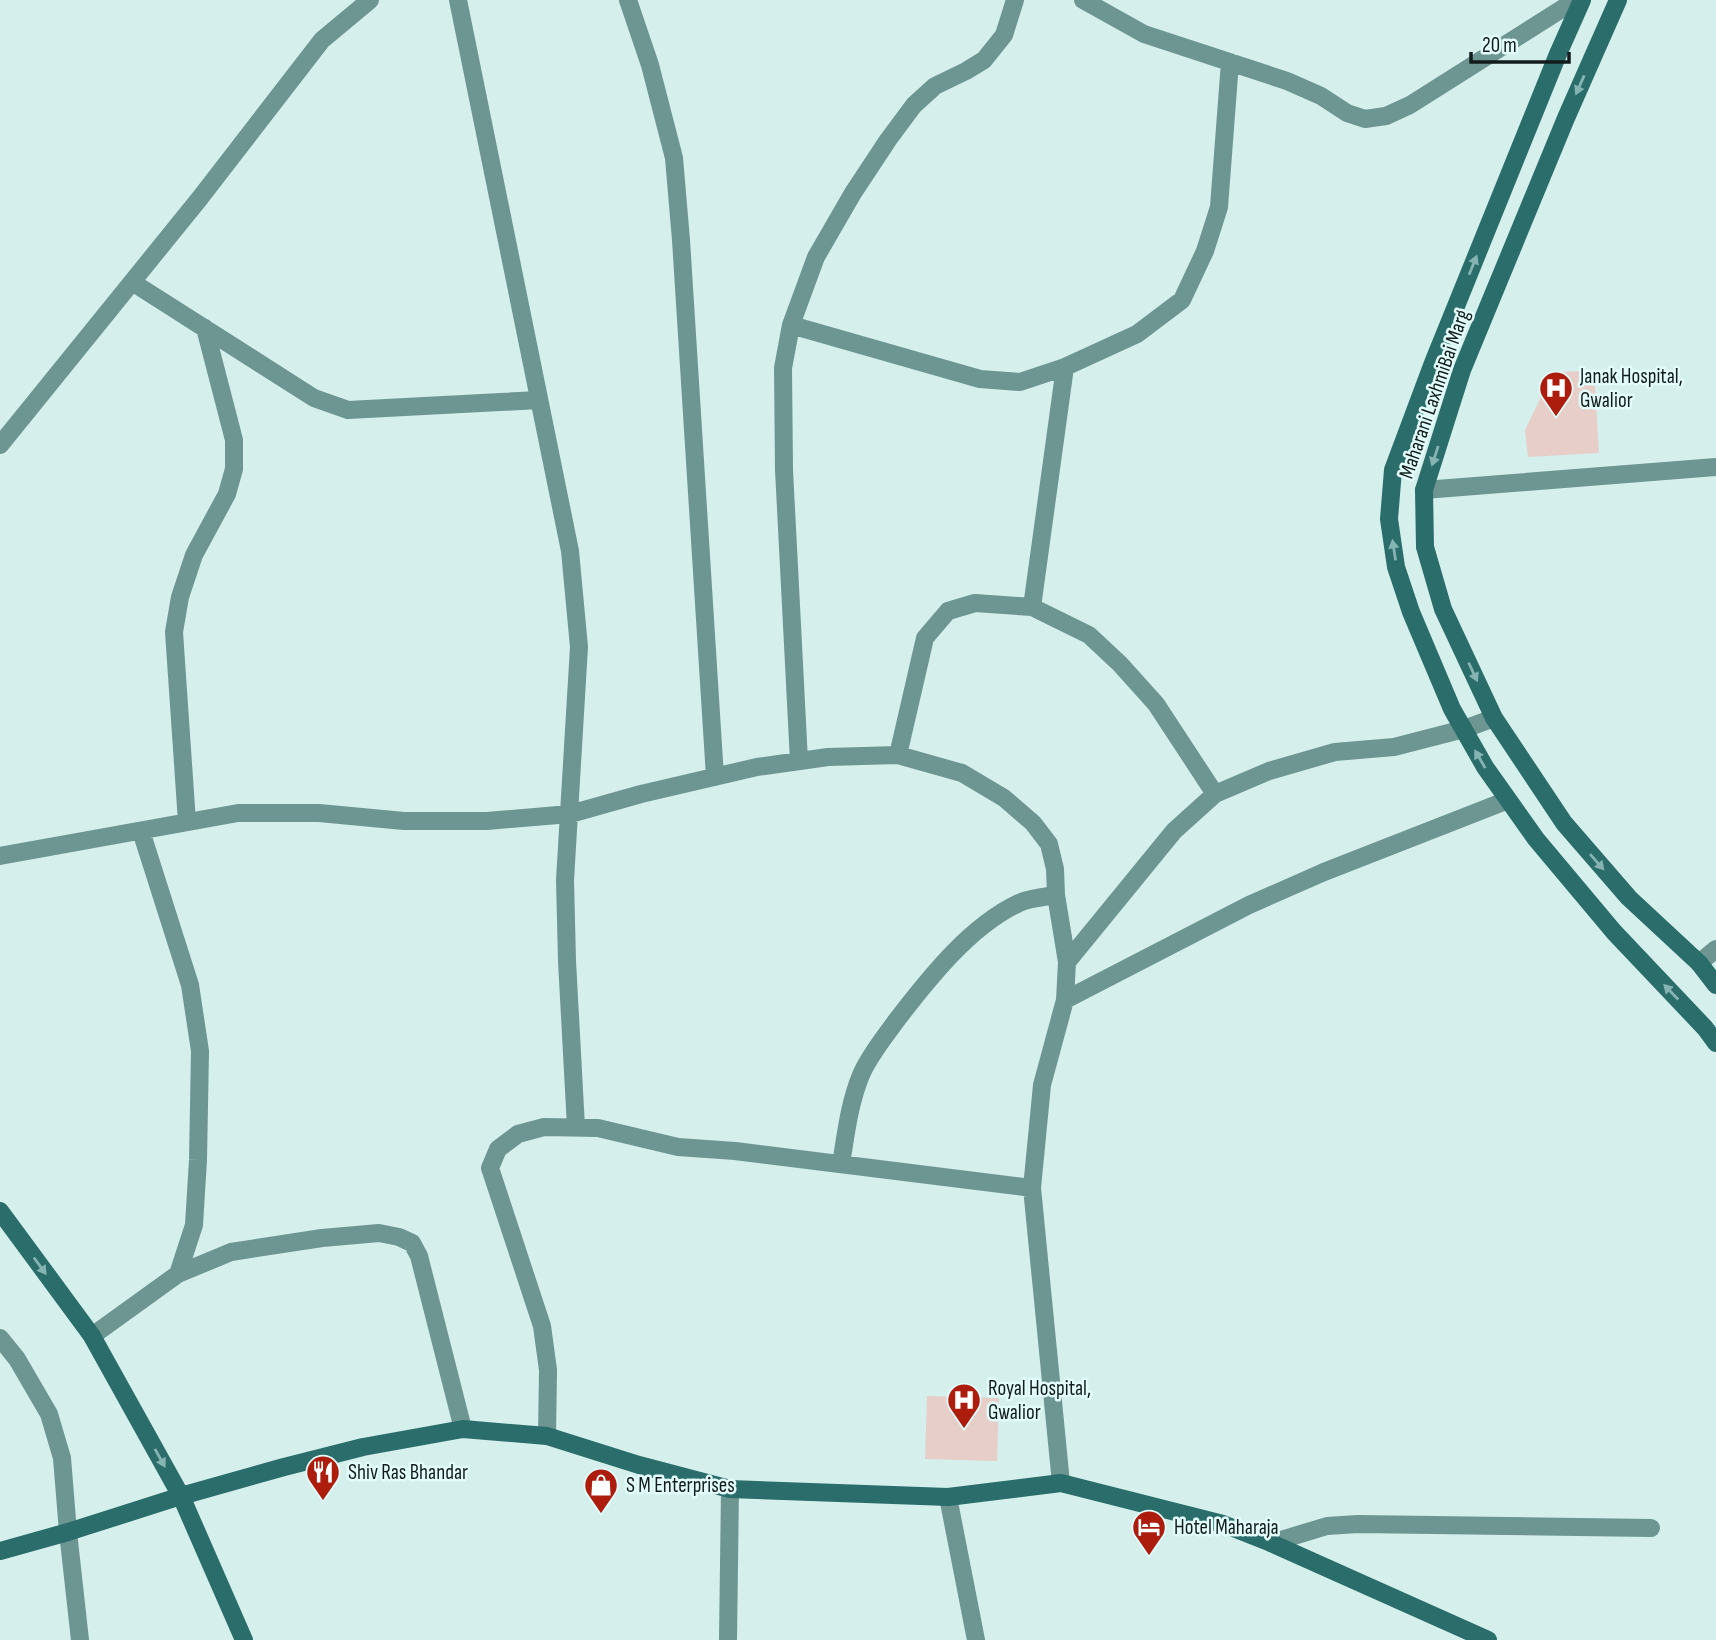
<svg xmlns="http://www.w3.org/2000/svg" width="1716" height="1640" viewBox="0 0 1716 1640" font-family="'Sofia Sans Condensed',sans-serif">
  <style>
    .building { fill: #e7cec9 }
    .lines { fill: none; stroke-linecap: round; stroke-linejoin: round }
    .street { stroke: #6d9592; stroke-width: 18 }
    .secondary { stroke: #2a6d6a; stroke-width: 18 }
    .oneway { fill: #86b4b2 }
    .labels { text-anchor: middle; stroke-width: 5; stroke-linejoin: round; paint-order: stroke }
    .poi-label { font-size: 21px; fill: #131c1c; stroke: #e1fcfa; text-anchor: start }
    .street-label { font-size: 21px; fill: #131c1c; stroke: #e1fcfa }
  </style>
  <rect width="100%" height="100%" fill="#d4efec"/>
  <path class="building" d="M 1594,371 L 1599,453 L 1528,457 L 1525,430 L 1553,372 Z
    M 927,1396 L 999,1398 L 997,1461 L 925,1459 Z"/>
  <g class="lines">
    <path class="street" d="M 458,0 L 570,551 L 579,647 L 565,880 L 567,961 L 576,1127
      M 628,0 L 650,65 L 674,158 L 681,240 L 715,777
      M 1083,0 L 1144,34 L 1287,81 L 1321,96 L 1347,113 L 1365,119 L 1386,116 L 1410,105 L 1576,0
      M 132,282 L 314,398 L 348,410 L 539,400
      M 791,325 L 980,379 L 1020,382 L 1065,367 L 1137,334 L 1182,300 L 1205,251 L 1219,207 L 1230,62
      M 0,445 L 200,198 L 322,40 L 370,0
      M 1424,490 L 1716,467
      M 1032,607 L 1065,367
      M 898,755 L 925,638 L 948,611 L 975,603 L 1032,607 L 1089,635 L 1120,664 L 1156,704 L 1215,794
      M 799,761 L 784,470 L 783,368 L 791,325 L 816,257 L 853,193 L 888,140 L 914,105 L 935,86 L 966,71 L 984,60 L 1004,35 L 1015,0
      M 187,822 L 174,632 L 180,597 L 194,555 L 227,494 L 234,469 L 234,440 L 205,328
      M 141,831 L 190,985 L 200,1051 L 198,1160 L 194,1225 L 178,1274
      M 0,856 L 238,813 L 319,813 L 404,821 L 487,821 L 570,814 L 641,794 L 757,767 L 828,757 L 898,755 L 962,773 L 1004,798 L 1033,823 L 1049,844 L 1055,869 L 1056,895 L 1067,962 L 1065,1000 L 1042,1085 L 1032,1188 L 1061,1483
      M 1067,962 L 1174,831 L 1215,794 L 1269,771 L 1335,752 L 1394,747 L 1464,729 L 1494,718
      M 1699,963 L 1716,949
      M 1065,1000 L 1249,905 L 1324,872 L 1508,800
      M 841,1164 C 846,1134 849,1104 861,1075 C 869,1056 884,1038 896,1021 C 929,978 970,926 1019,903 C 1030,898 1044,897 1056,895
      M 92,1336 L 178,1274 L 231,1252 L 322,1238 L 379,1233 L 399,1237 L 412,1243 L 419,1256 L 463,1429
      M 0,1338 L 17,1359 L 49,1414 L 62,1458 L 68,1532 L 80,1640
      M 547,1436 L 548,1370 L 542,1326 L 490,1168 L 498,1149 L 518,1134 L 544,1127 L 598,1128 L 678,1147 L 735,1151 L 1032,1188
      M 948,1497 L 976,1640
      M 1271,1543 L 1327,1526 L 1358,1524 L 1651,1528
      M 728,1640 L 730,1489"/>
    <path class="secondary" d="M 1582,0 L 1558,54 L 1433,363 L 1393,470 L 1389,519 L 1396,567 L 1411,612 L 1452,709 L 1485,767 L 1536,839 L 1614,932 L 1705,1028 L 1716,1043
      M 1618,0 L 1566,118 L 1462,370 L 1424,490 L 1425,547 L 1443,609 L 1494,718 L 1564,823 L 1629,898 L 1699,963 L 1716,985
      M 0,1211 L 92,1336 L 181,1496 L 244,1640
      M 0,1551 L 68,1532 L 181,1496 L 284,1467 L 363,1447 L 463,1429 L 547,1436 L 639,1465 L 730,1489 L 948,1497 L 1061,1483 L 1223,1524 L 1271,1543 L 1488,1640"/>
  </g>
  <defs><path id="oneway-solid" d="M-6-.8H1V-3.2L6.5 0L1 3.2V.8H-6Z" transform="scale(1.75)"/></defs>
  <g class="oneway">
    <use href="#oneway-solid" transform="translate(1580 85) rotate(114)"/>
    <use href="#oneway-solid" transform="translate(1473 265) rotate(-68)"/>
    <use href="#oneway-solid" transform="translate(1435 456) rotate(108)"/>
    <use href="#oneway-solid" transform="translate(1394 550) rotate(-99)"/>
    <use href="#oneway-solid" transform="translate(1473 672) rotate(65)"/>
    <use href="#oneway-solid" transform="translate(1480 759) rotate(-120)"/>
    <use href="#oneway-solid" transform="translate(1597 862) rotate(49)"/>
    <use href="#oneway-solid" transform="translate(1671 992) rotate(-134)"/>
    <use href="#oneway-solid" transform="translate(40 1266) rotate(54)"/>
    <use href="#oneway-solid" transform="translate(160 1458) rotate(61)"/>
  </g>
  <defs>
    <g id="hospital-pin" transform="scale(1.75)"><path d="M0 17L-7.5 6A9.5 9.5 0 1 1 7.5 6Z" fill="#ad1d0d" stroke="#e1fcfa"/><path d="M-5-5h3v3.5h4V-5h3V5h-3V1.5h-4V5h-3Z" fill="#fff"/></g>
    <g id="restaurant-pin" transform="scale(1.75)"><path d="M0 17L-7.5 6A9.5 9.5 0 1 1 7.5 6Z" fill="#ad1d0d" stroke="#e1fcfa"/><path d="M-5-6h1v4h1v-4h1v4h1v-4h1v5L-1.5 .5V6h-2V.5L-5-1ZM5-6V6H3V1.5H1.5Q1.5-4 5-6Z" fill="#fff"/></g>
    <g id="shop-pin" transform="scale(1.75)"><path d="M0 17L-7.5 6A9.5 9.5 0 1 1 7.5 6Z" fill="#ad1d0d" stroke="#e1fcfa"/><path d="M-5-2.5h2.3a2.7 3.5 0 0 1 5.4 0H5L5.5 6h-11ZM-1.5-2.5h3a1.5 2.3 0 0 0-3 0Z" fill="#fff"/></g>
    <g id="hotel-pin" transform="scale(1.75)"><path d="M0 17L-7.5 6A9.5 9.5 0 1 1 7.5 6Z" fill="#ad1d0d" stroke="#e1fcfa"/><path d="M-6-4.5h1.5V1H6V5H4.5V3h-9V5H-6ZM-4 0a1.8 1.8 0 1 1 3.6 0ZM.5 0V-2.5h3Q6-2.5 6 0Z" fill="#fff"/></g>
  </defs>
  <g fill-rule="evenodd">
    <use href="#hospital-pin" x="1556" y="388"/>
    <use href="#hospital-pin" x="964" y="1400"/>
    <use href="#restaurant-pin" x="323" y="1472"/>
    <use href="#shop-pin" x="601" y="1485"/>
    <use href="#hotel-pin" x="1149" y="1527"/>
  </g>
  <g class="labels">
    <g class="poi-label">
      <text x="1580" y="383">Janak Hospital,<tspan x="1580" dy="24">Gwalior</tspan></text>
      <text x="988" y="1395">Royal Hospital,<tspan x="988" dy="24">Gwalior</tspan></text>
      <text x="348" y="1479">Shiv Ras Bhandar</text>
      <text x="626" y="1492">S M Enterprises</text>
      <text x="1174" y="1534">Hotel Maharaja</text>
    </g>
    <g class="street-label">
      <text transform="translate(1434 394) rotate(-71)" y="7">Maharani LaxhmiBai Marg</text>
    </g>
  </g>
  <path d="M1471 52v10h98v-10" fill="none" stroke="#131c1c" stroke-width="3.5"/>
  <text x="1482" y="52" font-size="21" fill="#131c1c" stroke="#e1fcfa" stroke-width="5" paint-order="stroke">20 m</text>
</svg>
